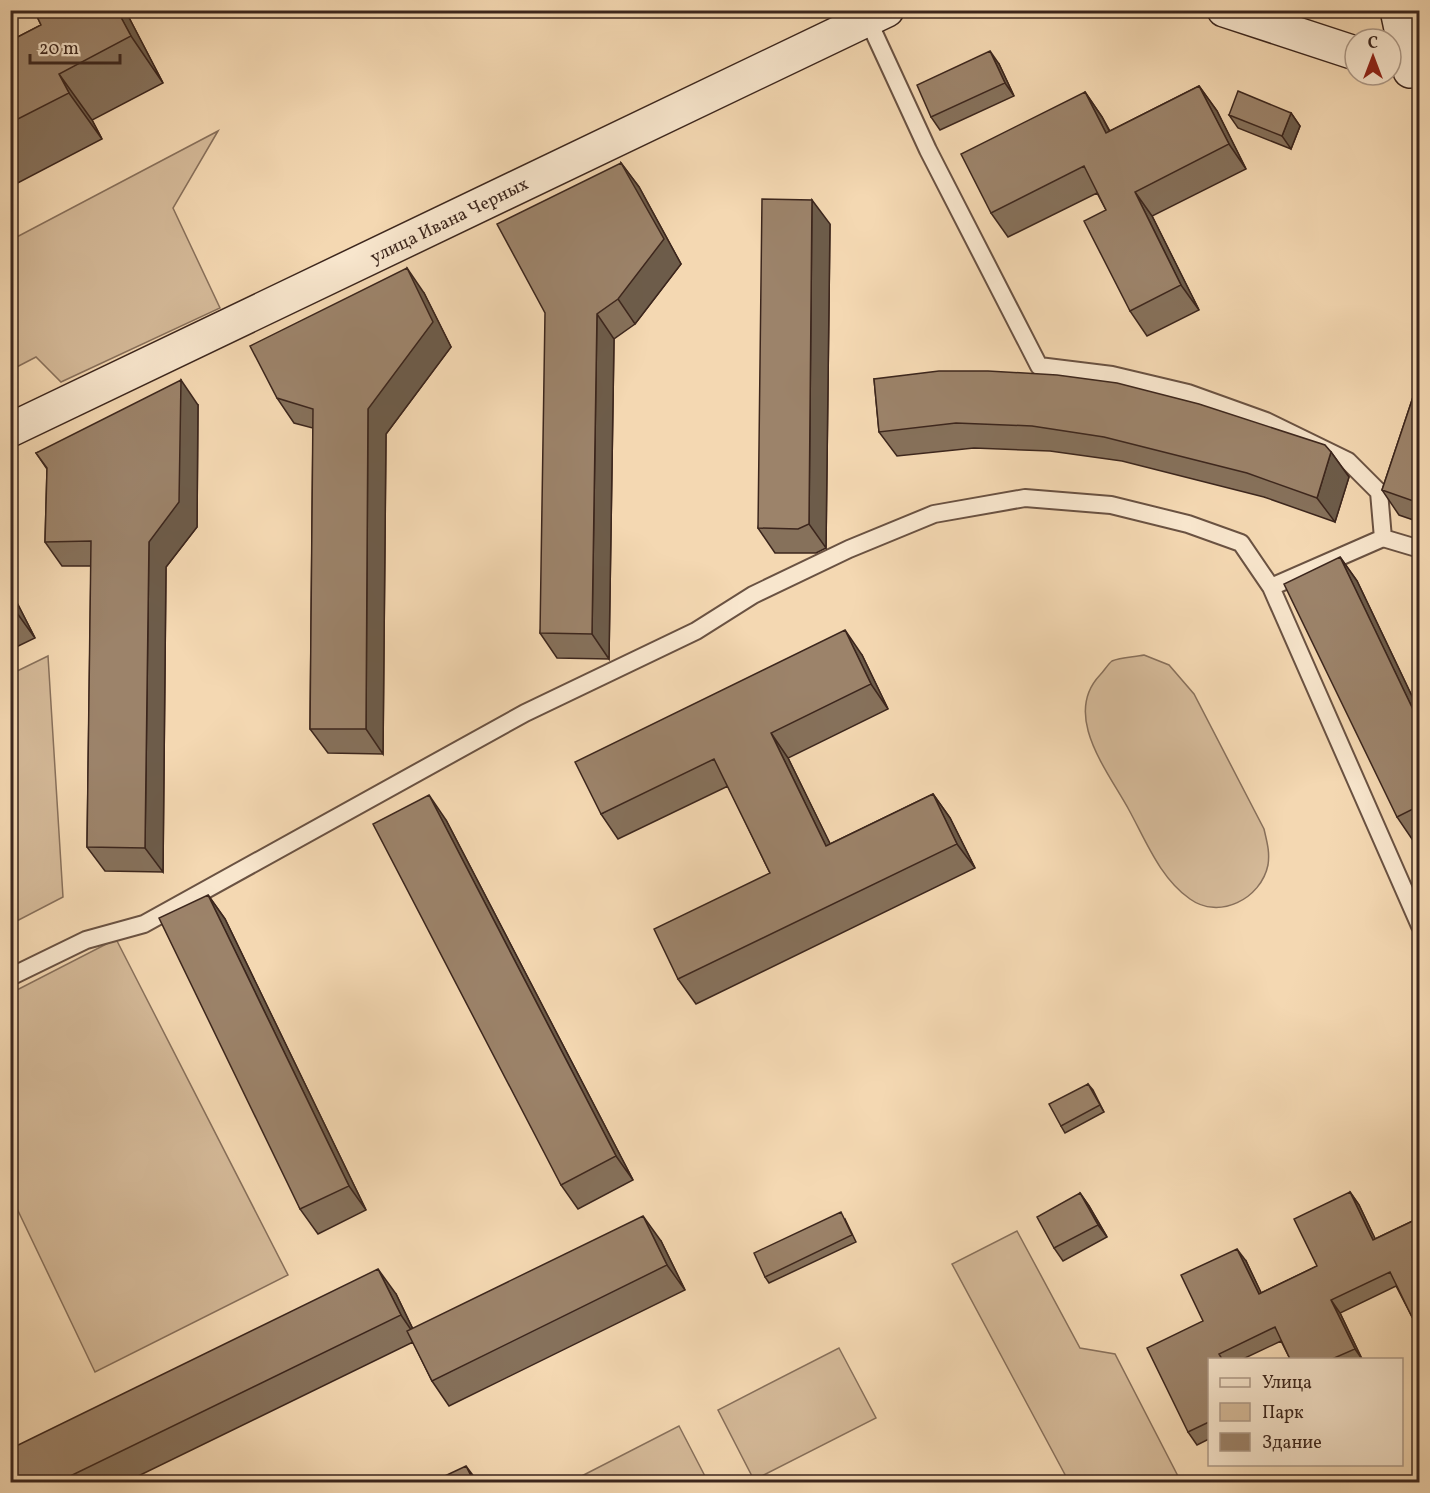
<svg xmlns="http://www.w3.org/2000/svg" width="1430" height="1493" viewBox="0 0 1430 1493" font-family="Vollkorn,serif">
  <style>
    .green { fill: #d5ba99; stroke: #88705b; stroke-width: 1.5 }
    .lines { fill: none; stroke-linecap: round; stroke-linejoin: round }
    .lane-casing { stroke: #6a5242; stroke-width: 20 }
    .secondary-casing { stroke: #3c261d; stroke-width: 36 }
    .lane { stroke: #f8e6cd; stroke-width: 16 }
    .secondary { stroke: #f8e6cd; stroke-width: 33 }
    .wall { fill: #86715b; stroke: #3c261d; stroke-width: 1.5 }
    .shaded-wall { fill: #6d5c4a; stroke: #3c261d; stroke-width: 1.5 }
    .building { fill: #9c836a; stroke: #3c261d; stroke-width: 1.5 }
    .labels { text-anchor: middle; stroke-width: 6; stroke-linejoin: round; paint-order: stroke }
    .street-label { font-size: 18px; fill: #3c261d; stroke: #f8e6cd }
  </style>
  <rect width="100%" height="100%" fill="#f4d8b2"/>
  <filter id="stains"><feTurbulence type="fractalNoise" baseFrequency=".00333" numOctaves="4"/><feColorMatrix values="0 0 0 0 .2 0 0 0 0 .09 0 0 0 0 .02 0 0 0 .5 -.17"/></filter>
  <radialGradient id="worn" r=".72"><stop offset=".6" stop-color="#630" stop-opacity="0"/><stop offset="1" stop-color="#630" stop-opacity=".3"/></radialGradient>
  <path class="green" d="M 218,131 L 173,208 L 220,308 L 61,382 L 36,357 L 11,370 L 11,240 Z
    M 1144,655 L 1169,665 L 1194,694 L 1264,829 C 1267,842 1270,852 1268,865 C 1261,899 1219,920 1190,899 C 1160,878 1146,841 1129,810 C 1107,770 1062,715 1100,675 C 1104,671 1108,664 1112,661 C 1120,657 1135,657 1144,655 Z
    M 48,656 L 63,897 L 11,924 L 11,674 Z
    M 116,939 L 288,1275 L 95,1372 L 11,1196 L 11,993 Z
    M 1017,1231 L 1080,1348 L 1115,1354 L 1181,1482 L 1069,1482 L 952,1264 Z
    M 839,1348 L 876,1418 L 754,1480 L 718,1410 Z
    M 679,1426 L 708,1482 L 570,1482 Z"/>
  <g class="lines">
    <g class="lane-casing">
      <path id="lane" d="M 868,20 L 928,150 L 1039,366 L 1112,375 L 1188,393 L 1266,421 L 1348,461 L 1379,492 L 1383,538
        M 1271,587 L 1383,538 L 1420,549
        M 10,977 L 86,940 L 144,924 L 525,713 L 696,631 L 753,595 L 849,549 L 934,514 L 1025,498 L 1111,505 L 1188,524 L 1241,543 L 1271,587 L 1420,926"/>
    </g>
    <g class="secondary-casing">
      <path id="secondary" d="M 1224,10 L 1355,53
        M 1397,10 L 1410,71
        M 10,430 L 887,10"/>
    </g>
    <use href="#lane" class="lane"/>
    <use href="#secondary" class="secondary"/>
  </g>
  <path class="wall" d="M 34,10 L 125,10 L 163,83 L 92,120 L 102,139 L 10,187 L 10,41 L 41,25 Z
    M 999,64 L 1014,96 L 940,130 L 931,117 Z
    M 1199,86 L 1217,111 L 1246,169 L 1152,216 L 1199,310 L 1147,336 L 1130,311 L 1106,210 L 1097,193 L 1008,237 L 991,213 L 1085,92 L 1102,117 L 1110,131 Z
    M 1291,113 L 1300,126 L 1291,149 L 1238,128 L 1229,115 Z
    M 621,163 L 639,187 L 681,264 L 635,324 L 614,339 L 609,659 L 557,658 L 540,633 Z
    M 830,224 L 826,548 L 816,553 L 775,553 L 758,528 Z
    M 424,293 L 451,347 L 386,434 L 383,754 L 328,753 L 310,729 L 313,428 L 294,423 L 277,398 Z
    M 874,379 L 1331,452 L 1349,477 L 1335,522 L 1264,497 L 1122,461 L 1050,451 L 974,448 L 897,456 L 879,432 Z
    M 1419,379 L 1419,522 L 1399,515 L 1382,490 Z
    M 198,405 L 197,527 L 166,567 L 163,872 L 105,871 L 87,847 L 91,566 L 62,566 L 45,542 L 47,469 L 36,453 Z
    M 1340,557 L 1357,581 L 1419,711 L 1419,839 L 1414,842 L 1397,817 Z
    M 10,589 L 35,638 L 10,650 Z
    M 862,655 L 888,709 L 788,758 L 830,844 L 933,794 L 950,818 L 975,868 L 696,1004 L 678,979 L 770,873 L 728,786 L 618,839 L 601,814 Z
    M 446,820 L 633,1180 L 578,1209 L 561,1185 Z
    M 208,895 L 225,919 L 366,1210 L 318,1234 L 300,1209 Z
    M 1088,1084 L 1104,1112 L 1065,1133 L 1061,1126 Z
    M 1350,1192 L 1359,1205 L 1375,1239 L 1419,1218 L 1419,1328 L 1412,1317 L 1396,1286 L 1340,1313 L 1362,1359 L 1290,1359 L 1281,1341 L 1243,1359 L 1209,1359 L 1209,1439 L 1197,1445 L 1188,1432 L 1203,1321 L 1246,1261 L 1261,1293 L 1317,1266 Z
    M 1080,1193 L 1089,1206 L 1107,1237 L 1063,1261 L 1054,1248 Z
    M 845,1219 L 856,1242 L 769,1283 L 765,1277 Z
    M 661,1241 L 685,1290 L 449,1406 L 432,1381 L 413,1342 L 126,1482 L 17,1482 L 396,1294 L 413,1329 Z
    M 10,1353 L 15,1363 L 10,1365 Z"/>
  <path class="shaded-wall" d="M 117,10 L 125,10 L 163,83 L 131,36 Z
    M 990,51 L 999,64 L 1014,96 L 1005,83 Z
    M 59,74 L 92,120 L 102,139 L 69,93 Z
    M 1199,86 L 1217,111 L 1246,169 L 1229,144 Z
    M 1085,92 L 1102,117 L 1123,158 L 1106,133 Z
    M 1291,113 L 1300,126 L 1291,149 L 1282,136 Z
    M 621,163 L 639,187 L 681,264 L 635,324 L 618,299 Z
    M 1135,192 L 1152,216 L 1199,310 L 1181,285 Z
    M 812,200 L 830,224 L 826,548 L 809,524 Z
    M 407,268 L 424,293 L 451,347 L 386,434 L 383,754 L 366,729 L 368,409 Z
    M 597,314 L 614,339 L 609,659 L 592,634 Z
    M 181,380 L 198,405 L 197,527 L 166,567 L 163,872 L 145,848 L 149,542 Z
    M 1331,452 L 1349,477 L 1335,522 L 1317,498 Z
    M 1340,557 L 1357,581 L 1419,711 L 1419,722 Z
    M 10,589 L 35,638 L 17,613 L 10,599 Z
    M 845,630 L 862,655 L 888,709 L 871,684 Z
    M 771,733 L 788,758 L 843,870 L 826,846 Z
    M 933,794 L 950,818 L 975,868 L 957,844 Z
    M 429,795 L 446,820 L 633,1180 L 616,1156 Z
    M 208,895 L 225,919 L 366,1210 L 349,1186 Z
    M 1088,1084 L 1093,1090 L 1104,1112 Z
    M 1350,1192 L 1359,1205 L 1382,1253 L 1373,1240 Z
    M 1080,1193 L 1089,1206 L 1107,1237 L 1098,1225 Z
    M 643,1216 L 661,1241 L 685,1290 L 667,1265 Z
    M 1237,1249 L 1246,1261 L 1268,1307 L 1259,1294 Z
    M 378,1269 L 396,1294 L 418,1340 L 401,1315 Z
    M 1331,1300 L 1340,1313 L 1362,1359 L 1355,1349 Z
    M 466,1466 L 478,1482 L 474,1482 Z"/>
  <path class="building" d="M 34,10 L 117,10 L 131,36 L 59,74 L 69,93 L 10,123 L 10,41 L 41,25 Z
    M 990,51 L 1005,83 L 931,117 L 917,85 Z
    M 1199,86 L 1229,144 L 1135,192 L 1181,285 L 1130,311 L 1084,221 L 1106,210 L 1084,166 L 991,213 L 961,154 L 1085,92 L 1106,133 Z
    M 1238,91 L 1291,113 L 1282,136 L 1229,115 Z
    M 621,163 L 664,239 L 618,299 L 597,314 L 592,634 L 540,633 L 545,313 L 497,224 Z
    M 762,199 L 812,200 L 809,524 L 798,529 L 758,528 Z
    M 407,268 L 433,322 L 368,409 L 366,729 L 310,729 L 313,409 L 277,398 L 250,346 Z
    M 939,371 L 988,371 L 1057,375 L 1117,383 L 1199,404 L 1325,445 L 1331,452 L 1317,498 L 1247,473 L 1104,437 L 1032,426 L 956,423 L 879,432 L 874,379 Z
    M 1419,379 L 1419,503 L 1382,490 Z
    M 181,380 L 179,502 L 149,542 L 145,848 L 87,847 L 91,541 L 45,542 L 47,468 L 36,453 Z
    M 1340,557 L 1419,722 L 1419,806 L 1397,817 L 1284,584 Z
    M 10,599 L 17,613 L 10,617 Z
    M 845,630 L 871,684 L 771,733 L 826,846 L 933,794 L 957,844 L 678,979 L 654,929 L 770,873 L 714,759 L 601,814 L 575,762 Z
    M 429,795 L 616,1156 L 561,1185 L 373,824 Z
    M 208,895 L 349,1186 L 300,1209 L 159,918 Z
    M 1088,1084 L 1100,1105 L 1061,1126 L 1049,1104 Z
    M 1350,1192 L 1373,1240 L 1419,1218 L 1419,1313 L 1412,1317 L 1390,1272 L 1331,1300 L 1355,1349 L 1332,1359 L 1290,1359 L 1275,1327 L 1219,1354 L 1222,1359 L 1209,1359 L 1209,1422 L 1188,1432 L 1147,1348 L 1203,1321 L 1181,1275 L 1237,1249 L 1259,1294 L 1317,1266 L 1294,1219 Z
    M 1080,1193 L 1098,1225 L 1054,1248 L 1037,1217 Z
    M 841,1212 L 852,1235 L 765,1277 L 754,1253 Z
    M 643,1216 L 667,1265 L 432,1381 L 407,1331 Z
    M 378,1269 L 401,1315 L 58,1482 L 17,1482 L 10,1470 L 10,1449 Z
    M 466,1466 L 474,1482 L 432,1482 Z"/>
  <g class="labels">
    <g class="street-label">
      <text transform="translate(449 220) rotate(-26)" y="6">улица Ивана Черных</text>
    </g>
  </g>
  <rect width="1430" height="1493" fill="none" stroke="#f4d8b2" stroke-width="36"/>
  <rect x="12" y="12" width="1406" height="1469" fill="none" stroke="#3c261d" stroke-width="3"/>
  <rect x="18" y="18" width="1394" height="1457" fill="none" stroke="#3c261d" stroke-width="1.5"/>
  <rect x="1208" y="1358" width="195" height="108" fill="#f8e6cd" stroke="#ad9987" stroke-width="1.5"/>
  <rect x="1220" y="1378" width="30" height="9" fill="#f8e6cd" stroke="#ad9987" stroke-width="1.5"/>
  <text x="1262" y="1388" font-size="18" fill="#3c261d">Улица</text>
  <rect x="1220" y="1403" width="30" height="18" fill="#d5ba99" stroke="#ad9987" stroke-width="1.5"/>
  <text x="1262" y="1418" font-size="18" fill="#3c261d">Парк</text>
  <rect x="1220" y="1433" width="30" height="18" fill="#9c836a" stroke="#ad9987" stroke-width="1.5"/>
  <text x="1262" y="1448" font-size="18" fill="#3c261d">Здание</text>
  <g transform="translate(1373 57)"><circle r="28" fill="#f8e6cd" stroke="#ad9987" stroke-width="1.5"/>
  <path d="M0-4.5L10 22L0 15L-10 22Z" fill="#8f2418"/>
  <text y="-9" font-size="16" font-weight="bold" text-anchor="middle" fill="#3c261d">С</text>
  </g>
  <path d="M30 54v9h90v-9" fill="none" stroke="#3c261d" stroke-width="3"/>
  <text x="39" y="54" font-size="18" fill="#3c261d" stroke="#f8e6cd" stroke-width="4.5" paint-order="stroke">20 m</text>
  <rect width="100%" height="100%" filter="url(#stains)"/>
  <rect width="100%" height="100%" fill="url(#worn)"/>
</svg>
